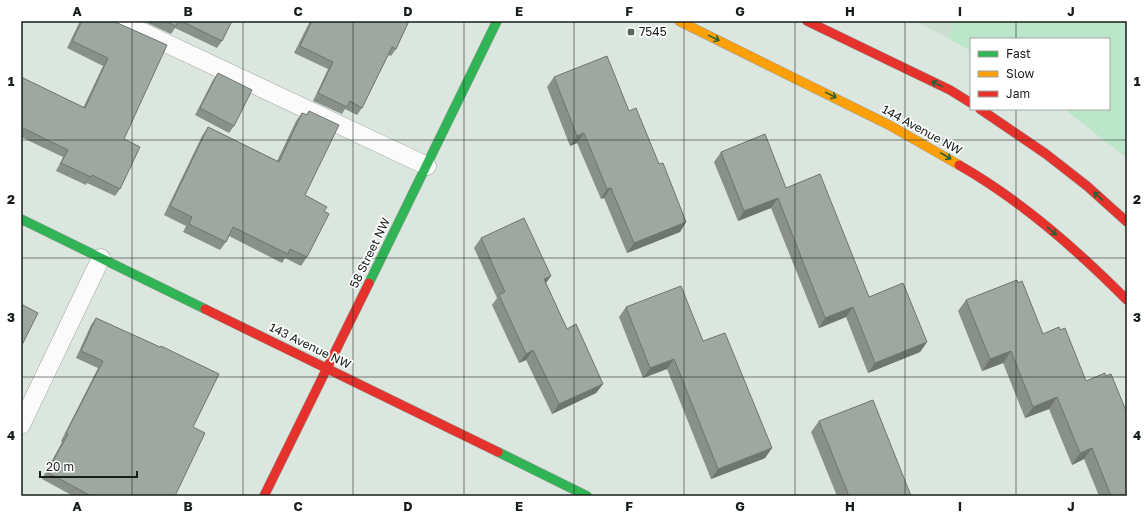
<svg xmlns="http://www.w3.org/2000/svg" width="1148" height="517" viewBox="0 0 1148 517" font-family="'Golos Text',sans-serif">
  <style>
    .built { fill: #cbddcf }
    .green { fill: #bbe6c9 }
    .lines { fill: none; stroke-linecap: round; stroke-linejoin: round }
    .lane-casing { stroke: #949b95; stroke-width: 19 }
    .fast-casing { stroke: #949b95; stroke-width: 10 }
    .slow-casing { stroke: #949b95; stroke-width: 10 }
    .jam-casing { stroke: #949b95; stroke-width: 10 }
    .lane { stroke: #fafbfa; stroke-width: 18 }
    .fast { stroke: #30b455; stroke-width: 9 }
    .slow { stroke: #ff9f0a; stroke-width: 9 }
    .jam { stroke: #e5322d; stroke-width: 9 }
    .wall { fill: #89908a }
    .shaded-wall { fill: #6f7571 }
    .building { fill: #9fa7a1; stroke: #6f7571 }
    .oneway { stroke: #226234 }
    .grid { fill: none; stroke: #171e19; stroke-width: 1; stroke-opacity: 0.55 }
    .poi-dot { fill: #5c645e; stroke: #fff; stroke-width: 1.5 }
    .labels { text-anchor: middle; stroke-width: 3.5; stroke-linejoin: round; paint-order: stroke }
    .poi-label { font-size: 12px; fill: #171e19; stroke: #fff; text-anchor: start }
    .street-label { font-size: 12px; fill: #171e19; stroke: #fff }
    .neatline { fill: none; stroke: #171e19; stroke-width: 1.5 }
    .grid-label { font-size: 13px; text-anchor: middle; font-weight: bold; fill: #171e19 }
  </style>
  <rect width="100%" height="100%" fill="#dbe6de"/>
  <path class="built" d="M 915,21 L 955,21 L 948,38 Z"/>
  <path class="green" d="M 955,21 L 1127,21 L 1127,158 L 1064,109 L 1109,109 L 1109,39 L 971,39 L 971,51 L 948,38 Z"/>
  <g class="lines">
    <g class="lane-casing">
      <path id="lane" d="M 119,21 L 427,166
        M 21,425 L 101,258"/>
    </g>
    <g class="fast-casing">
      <path id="fast" d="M 21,219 L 205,309
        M 369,283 L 497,21
        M 498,452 L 587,496"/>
    </g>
    <g class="slow-casing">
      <path id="slow" d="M 679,21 L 889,125 L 959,165"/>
    </g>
    <g class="jam-casing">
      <path id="jam" d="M 807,21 L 950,90 L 971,103
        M 980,109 L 1046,154 L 1087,186 L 1127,222
        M 959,165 C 1022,201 1077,250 1127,300
        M 205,309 L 498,452
        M 264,496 L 369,283"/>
    </g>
    <use href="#lane" class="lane"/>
    <use href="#fast" class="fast"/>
    <use href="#slow" class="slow"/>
    <use href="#jam" class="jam"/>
  </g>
  <path class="wall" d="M 80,21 L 113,21 L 124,139 L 120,189 L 115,196 L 87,183 L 86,185 L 56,171 L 63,157 L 21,137 L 21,77 L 83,108 L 103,66 L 67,48 Z
    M 146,21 L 232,21 L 222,41 L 217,48 L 175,28 L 171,34 L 145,22 Z
    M 310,21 L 409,21 L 396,49 L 391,56 L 388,55 L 362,108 L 357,115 L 345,109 L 342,114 L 313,101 L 328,69 L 294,53 Z
    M 218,73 L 234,126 L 229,133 L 195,115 L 213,80 Z
    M 554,77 L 629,111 L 659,164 L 686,222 L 680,232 L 627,253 L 604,198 L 601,199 L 577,143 L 570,146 L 547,87 Z
    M 309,111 L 305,195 L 324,211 L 307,257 L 301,266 L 285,258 L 282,263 L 229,236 L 226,242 L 220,250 L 183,232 L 186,226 L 164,215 L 202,136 L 208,127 L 277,161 L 296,121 L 302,113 L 306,115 Z
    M 721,152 L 786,188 L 869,297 L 927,342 L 920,352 L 868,373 L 846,317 L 819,328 L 771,208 L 738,221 L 714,162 Z
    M 481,238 L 546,284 L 567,329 L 603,384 L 596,393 L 552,414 L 526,360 L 519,363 L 492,305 L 497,298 L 474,248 Z
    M 966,300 L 1043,334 L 1127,496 L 1099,496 L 1084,459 L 1072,465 L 1049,409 L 1025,418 L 1003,363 L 982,371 L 958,311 Z
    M 626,307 L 703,341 L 772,448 L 765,458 L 711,479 L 667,369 L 643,378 L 619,317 Z
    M 96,318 L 193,427 L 175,496 L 73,496 L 42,479 L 62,442 L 61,441 L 98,368 L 76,358 L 91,325 Z
    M 819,421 L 911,496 L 837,496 L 811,432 Z"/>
  <path class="shaded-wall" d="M 584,133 L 577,143 L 570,146 L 577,136 Z
    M 611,188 L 604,198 L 601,199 L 607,189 Z
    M 778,198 L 771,208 L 738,221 L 744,211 Z
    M 686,222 L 680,232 L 627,253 L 634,243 Z
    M 551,276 L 544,286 L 544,279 Z
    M 853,307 L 846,317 L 819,328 L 825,318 Z
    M 927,342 L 920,352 L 868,373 L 875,363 Z
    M 533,350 L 526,360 L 519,363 L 526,354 Z
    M 1011,351 L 1003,363 L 982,371 L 990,359 Z
    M 674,359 L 667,369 L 643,378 L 650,368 Z
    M 603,384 L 596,393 L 552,414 L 559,404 Z
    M 1057,397 L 1049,409 L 1025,418 L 1033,407 Z
    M 772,448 L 765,458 L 711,479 L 718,469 Z
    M 1092,448 L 1084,459 L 1072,465 L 1080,453 Z"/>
  <path class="building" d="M 82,21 L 113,21 L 167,45 L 124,139 L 140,147 L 120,189 L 92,175 L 91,177 L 61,163 L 68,150 L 21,127 L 21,77 L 85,108 L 108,58 L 72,41 Z
    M 165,21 L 178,21 L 176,26 Z
    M 181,21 L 232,21 L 222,41 Z
    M 312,21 L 409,21 L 396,49 L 392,47 L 362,108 L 350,101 L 347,107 L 318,93 L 333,62 L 300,46 Z
    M 607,56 L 629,111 L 636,108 L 659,164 L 663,163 L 686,222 L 634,243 L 611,188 L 607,189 L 584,133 L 577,136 L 554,77 Z
    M 218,73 L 252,90 L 234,126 L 200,108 Z
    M 309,111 L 339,125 L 305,195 L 327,207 L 324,211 L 329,214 L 307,257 L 290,249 L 288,254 L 233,227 L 226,242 L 189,224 L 192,217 L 170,206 L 208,127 L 279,162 L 302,113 L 307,115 Z
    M 765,134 L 786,188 L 820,174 L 869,297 L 903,283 L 927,342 L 875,363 L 853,307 L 825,318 L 778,198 L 744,211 L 721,152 Z
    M 524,218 L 551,276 L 544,279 L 567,329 L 576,324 L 603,384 L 559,404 L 533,350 L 526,354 L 499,295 L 505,292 L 481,238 Z
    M 1017,280 L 1018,283 L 1022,281 L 1043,334 L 1059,327 L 1060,330 L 1065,328 L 1086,381 L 1105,373 L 1106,376 L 1111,374 L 1127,413 L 1127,496 L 1111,496 L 1092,448 L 1080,453 L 1057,397 L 1033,407 L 1011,351 L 990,359 L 966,300 Z
    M 681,286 L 703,341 L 725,333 L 772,448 L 718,469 L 674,359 L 650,368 L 626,307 Z
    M 21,304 L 38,313 L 21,347 Z
    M 96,318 L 160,347 L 161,346 L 219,374 L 193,427 L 205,433 L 175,496 L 91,496 L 47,472 L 68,434 L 66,433 L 103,361 L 81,351 Z
    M 873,400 L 911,496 L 849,496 L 819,421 Z"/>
  <defs><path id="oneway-shaft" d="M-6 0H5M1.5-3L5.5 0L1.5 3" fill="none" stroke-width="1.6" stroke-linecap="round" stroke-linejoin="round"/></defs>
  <g class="oneway">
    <use href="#oneway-shaft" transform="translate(714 38) rotate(26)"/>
    <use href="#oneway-shaft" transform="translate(937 84) rotate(-154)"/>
    <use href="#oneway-shaft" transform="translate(831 95) rotate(26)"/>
    <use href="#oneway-shaft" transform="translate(946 156) rotate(30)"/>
    <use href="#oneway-shaft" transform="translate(1098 196) rotate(-137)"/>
    <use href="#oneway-shaft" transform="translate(1052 231) rotate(41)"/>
  </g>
  <path class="grid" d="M 132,21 L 132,496M 243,21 L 243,496M 353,21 L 353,496M 464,21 L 464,496M 574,21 L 574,496M 684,21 L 684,496M 795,21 L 795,496M 905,21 L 905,496M 1016,21 L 1016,39M 1016,109 L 1016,496M 21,140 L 1127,140M 21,258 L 1127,258M 21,377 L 1127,377"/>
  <rect class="poi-dot" x="627" y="28" width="8" height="8" rx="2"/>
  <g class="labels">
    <g class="poi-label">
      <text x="639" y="36">7545</text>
    </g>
    <g class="street-label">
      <text transform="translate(922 130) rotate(29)" y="4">144 Avenue NW</text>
      <text transform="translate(370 253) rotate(-64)" y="4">58 Street NW</text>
      <text transform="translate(310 346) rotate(26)" y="4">143 Avenue NW</text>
    </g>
  </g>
  <rect width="1148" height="517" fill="none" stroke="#ffffff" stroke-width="44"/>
  <rect x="970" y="38" width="140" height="72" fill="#ffffff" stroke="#a2a5a3"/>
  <rect x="978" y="51" width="20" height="6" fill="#30b455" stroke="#a2a5a3"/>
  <text x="1006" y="58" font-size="12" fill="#171e19">Fast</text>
  <rect x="978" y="71" width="20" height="6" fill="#ff9f0a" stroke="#a2a5a3"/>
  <text x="1006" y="78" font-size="12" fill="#171e19">Slow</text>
  <rect x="978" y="91" width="20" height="6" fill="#e5322d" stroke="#a2a5a3"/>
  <text x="1006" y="98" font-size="12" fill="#171e19">Jam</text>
  <path d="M40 471v6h97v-6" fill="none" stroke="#171e19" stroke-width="2"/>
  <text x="46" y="471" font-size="12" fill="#171e19" stroke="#ffffff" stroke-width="3" paint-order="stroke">20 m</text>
  <rect x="22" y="22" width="1104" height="473" class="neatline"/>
  <g class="grid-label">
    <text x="77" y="16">A</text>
    <text x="188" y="16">B</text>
    <text x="298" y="16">C</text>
    <text x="408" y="16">D</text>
    <text x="519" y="16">E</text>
    <text x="629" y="16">F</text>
    <text x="740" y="16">G</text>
    <text x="850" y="16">H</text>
    <text x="960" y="16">I</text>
    <text x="1071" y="16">J</text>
    <text x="11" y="86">1</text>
    <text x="1137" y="86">1</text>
    <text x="11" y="204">2</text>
    <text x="1137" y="204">2</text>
    <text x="11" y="322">3</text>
    <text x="1137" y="322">3</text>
    <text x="11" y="440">4</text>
    <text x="1137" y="440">4</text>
    <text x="77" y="511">A</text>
    <text x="188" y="511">B</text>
    <text x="298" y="511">C</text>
    <text x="408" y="511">D</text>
    <text x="519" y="511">E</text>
    <text x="629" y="511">F</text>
    <text x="740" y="511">G</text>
    <text x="850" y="511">H</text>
    <text x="960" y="511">I</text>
    <text x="1071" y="511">J</text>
  </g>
</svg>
